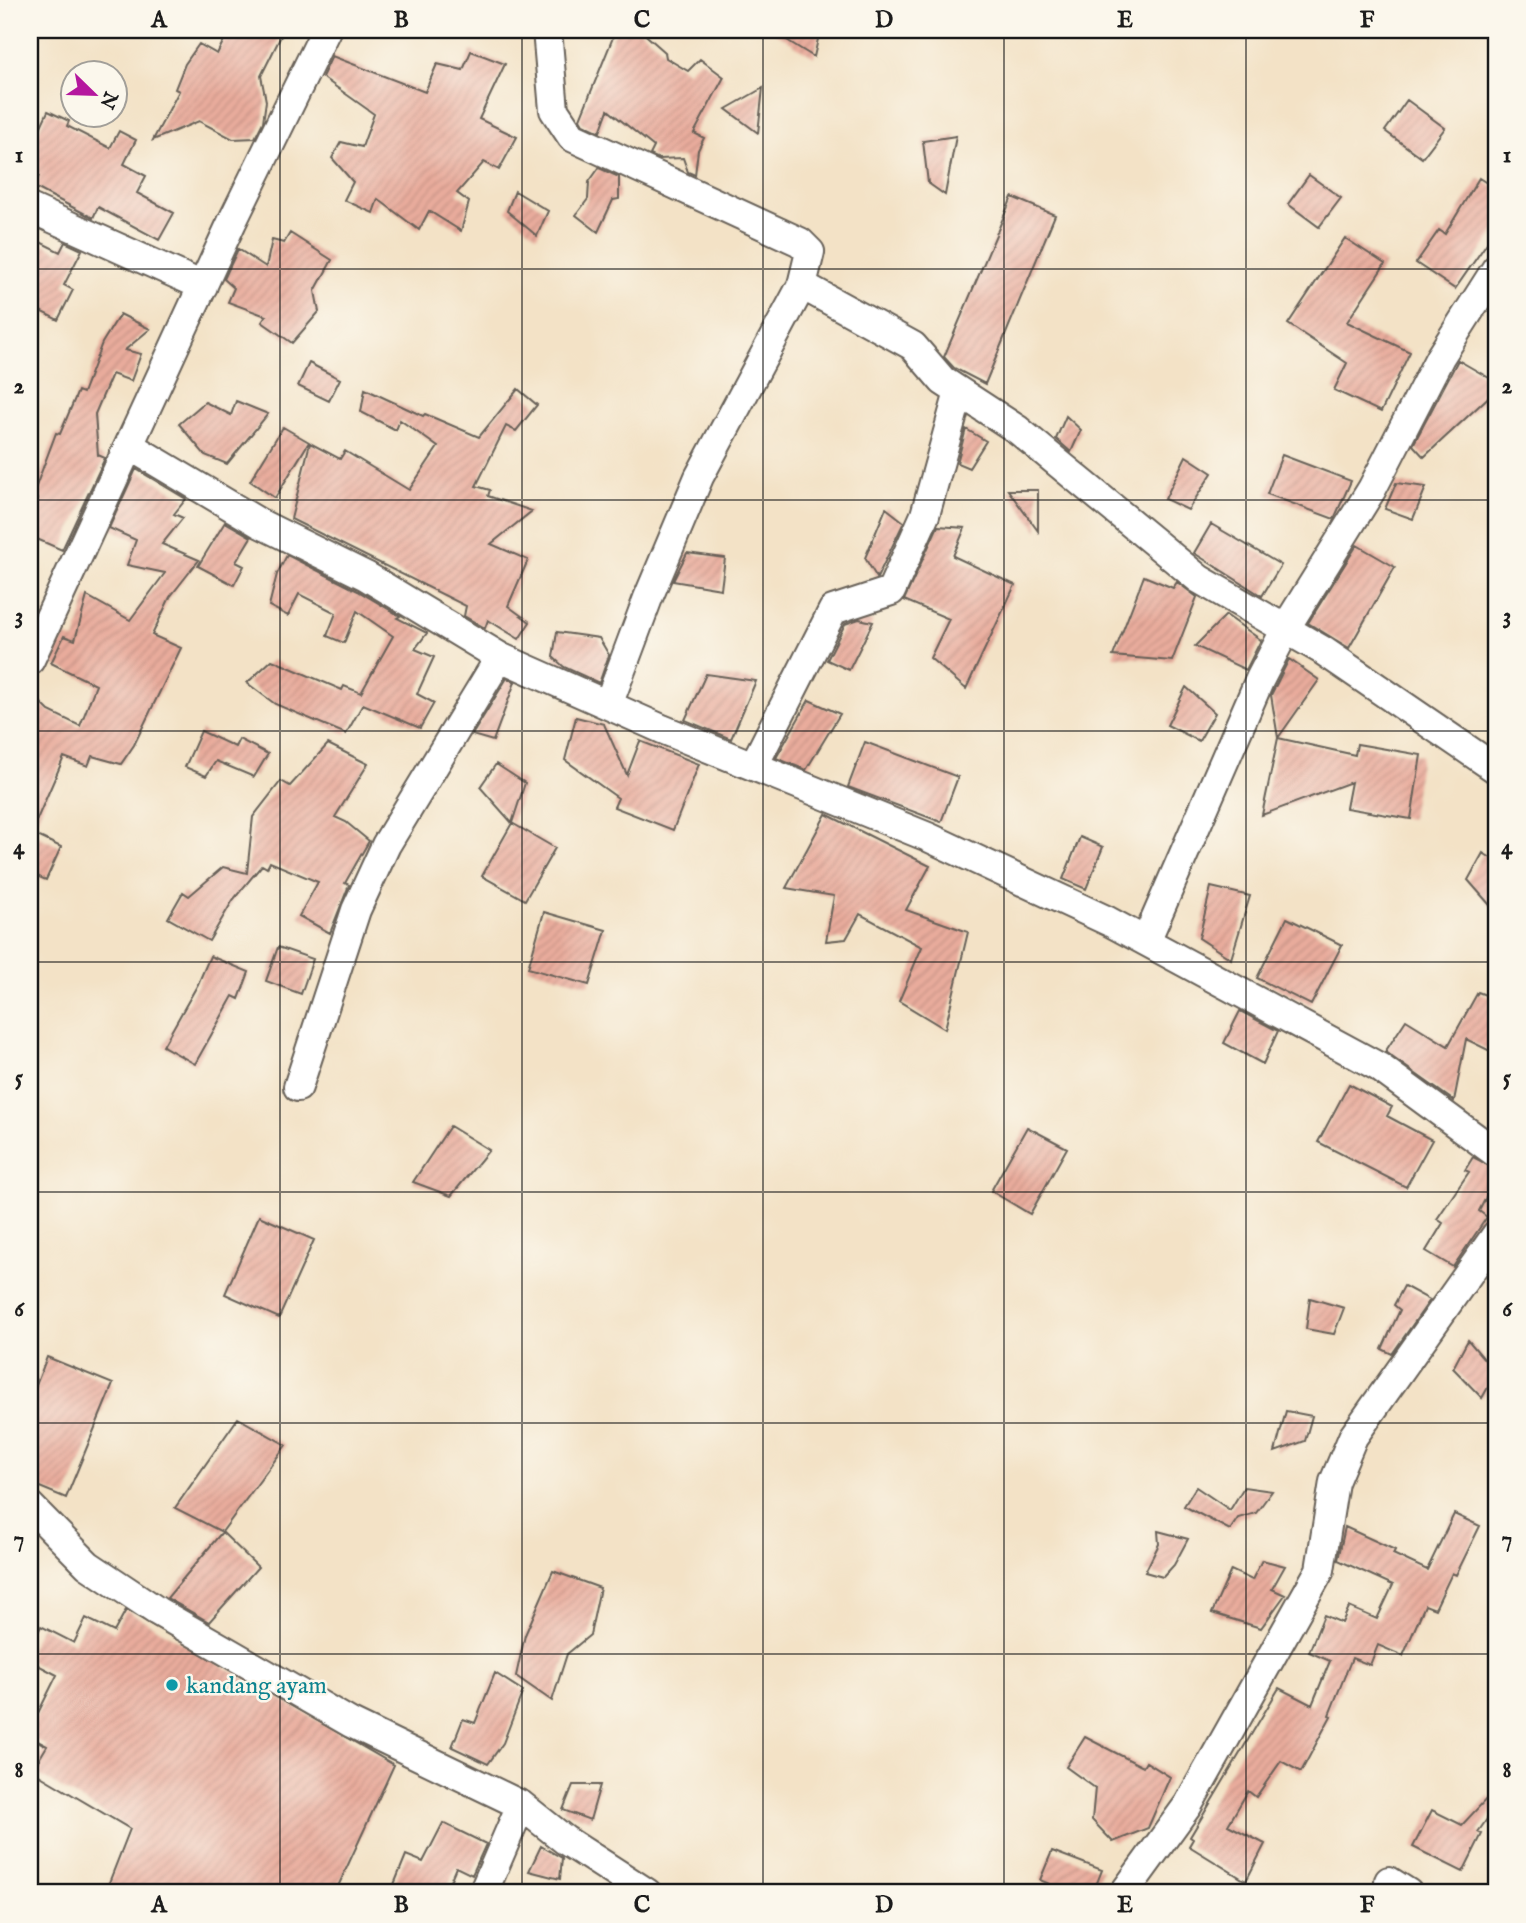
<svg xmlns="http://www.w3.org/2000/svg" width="1526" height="1923" viewBox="0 0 1526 1923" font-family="'IM FELL English',serif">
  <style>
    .building { fill: url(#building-hatch) }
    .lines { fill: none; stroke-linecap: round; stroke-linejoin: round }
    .street-casing { stroke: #676158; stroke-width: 32 }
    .street { stroke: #fff; stroke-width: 28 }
    .grid { fill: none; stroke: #1c1c1c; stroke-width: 2; stroke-opacity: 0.55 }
    .culture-dot { fill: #0f9aa8; stroke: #fbf7ec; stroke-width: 2.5 }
    .labels { text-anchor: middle; stroke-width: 5; stroke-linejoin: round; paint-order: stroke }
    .culture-label { font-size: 24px; fill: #0d838f; stroke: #fbf7ec; text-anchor: start }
    .neatline { fill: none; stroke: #1c1c1c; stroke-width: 2.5 }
    .grid-label { font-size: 23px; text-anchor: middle; font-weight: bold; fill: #1c1c1c }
  </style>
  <defs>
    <pattern id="building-hatch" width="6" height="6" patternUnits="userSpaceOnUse" patternTransform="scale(1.75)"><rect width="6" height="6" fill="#e9ac9c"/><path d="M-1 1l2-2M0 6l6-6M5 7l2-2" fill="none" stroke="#c79386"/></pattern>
  </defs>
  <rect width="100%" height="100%" fill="#fbf7ec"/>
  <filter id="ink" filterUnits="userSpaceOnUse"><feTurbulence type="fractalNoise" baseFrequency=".0143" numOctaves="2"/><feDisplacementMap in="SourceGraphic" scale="14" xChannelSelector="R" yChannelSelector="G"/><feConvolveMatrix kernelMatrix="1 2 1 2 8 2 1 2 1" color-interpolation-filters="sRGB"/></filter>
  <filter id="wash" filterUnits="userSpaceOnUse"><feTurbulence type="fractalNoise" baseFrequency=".00686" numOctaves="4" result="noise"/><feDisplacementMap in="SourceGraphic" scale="28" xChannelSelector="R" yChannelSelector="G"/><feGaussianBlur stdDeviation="1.57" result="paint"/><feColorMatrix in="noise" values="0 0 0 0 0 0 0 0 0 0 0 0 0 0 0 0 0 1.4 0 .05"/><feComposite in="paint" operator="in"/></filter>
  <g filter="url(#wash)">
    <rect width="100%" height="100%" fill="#f3e2c6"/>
    <g id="blocks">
      <path class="building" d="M 229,30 L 284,30 L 261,76 L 266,101 L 263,122 L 255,138 L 233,139 L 199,121 L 153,140 L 179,91 L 175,89 L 185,64 L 199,44 L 217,54 Z
        M 616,30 L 640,30 L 665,52 L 666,58 L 688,71 L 700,59 L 724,77 L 694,133 L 704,138 L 698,150 L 695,175 L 688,172 L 683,158 L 659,159 L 650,155 L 654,147 L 608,110 L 600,132 L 583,124 L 580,119 Z
        M 771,30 L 820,30 L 814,57 L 801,49 Z
        M 471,51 L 505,64 L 479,119 L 517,137 L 499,170 L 484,162 L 457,193 L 469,202 L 461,231 L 429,211 L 419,230 L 378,199 L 373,213 L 344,200 L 353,182 L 332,158 L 341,142 L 362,147 L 374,114 L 322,77 L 332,56 L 425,92 L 437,64 L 463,70 Z
        M 763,88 L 758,133 L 726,109 Z
        M 1407,100 L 1445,128 L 1422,158 L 1385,131 Z
        M 48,111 L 69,121 L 67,126 L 110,148 L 119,131 L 136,140 L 124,164 L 146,176 L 137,193 L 174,213 L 159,240 L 98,207 L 93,218 L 34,187 L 39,176 L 30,171 L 30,150 Z
        M 956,136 L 945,195 L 928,183 L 923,141 Z
        M 599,168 L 619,177 L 619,199 L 613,200 L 598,232 L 576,215 L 588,199 L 589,182 Z
        M 1309,175 L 1341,198 L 1319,227 L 1288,204 Z
        M 1479,178 L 1496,189 L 1496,230 L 1455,289 L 1416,263 L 1439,230 L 1445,234 Z
        M 515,191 L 548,211 L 537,236 L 507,211 Z
        M 1012,197 L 1055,215 L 985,384 L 954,368 L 944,357 Z
        M 290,233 L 332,260 L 315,291 L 319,312 L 292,343 L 262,322 L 266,316 L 228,302 L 234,288 L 224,279 L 238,249 L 266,267 L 272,240 L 284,243 Z
        M 30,237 L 60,252 L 65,242 L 82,250 L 64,285 L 73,290 L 58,320 L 32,307 L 39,292 L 30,288 Z
        M 1345,238 L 1385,264 L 1347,322 L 1410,352 L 1381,412 L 1334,390 L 1347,363 L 1288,324 Z
        M 120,314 L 150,329 L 125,350 L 141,354 L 131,381 L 112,374 L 95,414 L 98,455 L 105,458 L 62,550 L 30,536 L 30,513 L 37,499 L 32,497 L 56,433 L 60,434 L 78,391 L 83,393 L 102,343 Z
        M 1458,360 L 1496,382 L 1496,390 L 1424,457 L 1413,445 Z
        M 309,363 L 340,379 L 329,401 L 298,386 Z
        M 365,389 L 423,416 L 425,414 L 479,437 L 518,389 L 537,405 L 516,431 L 506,426 L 476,486 L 490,490 L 488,496 L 532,511 L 491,544 L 528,560 L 508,606 L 530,622 L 519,639 L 488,620 L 485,628 L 464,616 L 466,606 L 291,519 L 310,443 L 340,459 L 345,451 L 409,490 L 438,447 L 400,420 L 396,430 L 361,412 Z
        M 236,401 L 268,414 L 227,464 L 205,455 L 179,424 L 205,402 L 231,415 Z
        M 1066,416 L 1081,430 L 1071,452 L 1056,439 Z
        M 283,427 L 309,442 L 275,498 L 250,481 Z
        M 966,429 L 986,441 L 969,468 L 957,463 Z
        M 1282,455 L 1351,481 L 1334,519 L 1267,494 Z
        M 1186,456 L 1212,473 L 1188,510 L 1165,499 Z
        M 136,469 L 186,499 L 174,514 L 183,518 L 162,544 L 199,560 L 170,597 L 152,635 L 181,648 L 134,745 L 121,764 L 92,756 L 88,766 L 64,757 L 31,833 L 61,847 L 46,880 L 30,873 L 30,692 L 49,711 L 80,726 L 96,685 L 51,663 L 64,636 L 75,640 L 87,596 L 130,620 L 165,573 L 127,565 L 136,540 L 109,528 Z
        M 1396,483 L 1426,487 L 1413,519 L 1385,509 Z
        M 1008,490 L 1038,490 L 1038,531 Z
        M 886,508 L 904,522 L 877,578 L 865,558 Z
        M 225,522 L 251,537 L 236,562 L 244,566 L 234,585 L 198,566 Z
        M 1211,524 L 1281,565 L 1262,596 L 1194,553 Z
        M 938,526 L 965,528 L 953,556 L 1015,585 L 966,689 L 930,658 L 949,619 L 904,600 Z
        M 1357,545 L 1395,567 L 1349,648 L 1308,623 Z
        M 687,553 L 725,558 L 721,589 L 673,581 Z
        M 287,555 L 358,591 L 400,616 L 397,618 L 427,633 L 415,649 L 434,657 L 417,694 L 434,703 L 420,728 L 363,704 L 346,734 L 275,704 L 247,683 L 272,660 L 342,690 L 344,686 L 361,693 L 393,636 L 357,611 L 344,643 L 327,636 L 336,613 L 299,594 L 288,616 L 269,606 L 277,574 Z
        M 1144,576 L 1173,588 L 1177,582 L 1197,597 L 1172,661 L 1113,656 Z
        M 1226,615 L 1261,640 L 1246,670 L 1195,646 Z
        M 859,619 L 873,622 L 849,670 L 827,660 L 845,624 Z
        M 557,632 L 599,638 L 609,655 L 599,683 L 564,667 L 553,657 Z
        M 1289,659 L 1319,680 L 1278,738 L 1271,695 Z
        M 706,674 L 756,681 L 731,739 L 685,720 Z
        M 507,678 L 515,682 L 493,741 L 472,735 Z
        M 1186,687 L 1215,713 L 1199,741 L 1167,725 Z
        M 809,700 L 840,714 L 806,770 L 776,758 Z
        M 576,717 L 604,724 L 627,775 L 640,741 L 699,764 L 673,830 L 614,807 L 618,798 L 565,760 Z
        M 201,731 L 235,747 L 239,739 L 268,754 L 254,777 L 216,761 L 206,776 L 185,767 Z
        M 1278,738 L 1355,755 L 1357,744 L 1421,755 L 1411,819 L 1346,808 L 1351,782 L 1262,815 Z
        M 865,742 L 958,777 L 941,822 L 848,787 Z
        M 328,744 L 368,764 L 335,817 L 346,822 L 369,841 L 345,883 L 349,885 L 330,933 L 299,916 L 318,882 L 270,862 L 267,868 L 262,865 L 233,900 L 209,941 L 168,918 L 183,892 L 189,896 L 223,867 L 247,873 L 253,817 L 281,781 L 290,786 Z
        M 496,764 L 525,783 L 512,823 L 480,787 Z
        M 826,814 L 930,866 L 906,910 L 968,932 L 945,1029 L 899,1001 L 922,947 L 860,914 L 846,939 L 826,941 L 834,896 L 786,888 Z
        M 512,823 L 555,848 L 525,900 L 482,876 Z
        M 1080,837 L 1103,847 L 1086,889 L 1063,879 Z
        M 1483,853 L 1496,861 L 1496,912 L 1468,880 Z
        M 1211,887 L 1250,896 L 1231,959 L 1199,938 Z
        M 544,912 L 606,930 L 589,985 L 528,968 Z
        M 1287,918 L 1342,945 L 1311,1005 L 1257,978 Z
        M 278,947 L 313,959 L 301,994 L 266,981 Z
        M 210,956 L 249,972 L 239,999 L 233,996 L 195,1064 L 163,1046 L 198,984 Z
        M 1478,992 L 1496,999 L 1496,1054 L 1466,1039 L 1454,1101 L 1385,1052 L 1406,1020 L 1448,1046 Z
        M 1240,1011 L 1278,1031 L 1263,1064 L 1224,1043 Z
        M 1349,1084 L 1392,1107 L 1387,1116 L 1432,1140 L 1406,1187 L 1318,1142 Z
        M 450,1126 L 489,1150 L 451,1196 L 413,1182 Z
        M 1027,1127 L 1067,1148 L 1030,1214 L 991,1191 Z
        M 1473,1157 L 1496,1169 L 1496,1178 L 1479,1211 L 1487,1217 L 1453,1267 L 1426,1251 L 1443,1223 L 1437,1219 L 1469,1172 L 1465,1170 Z
        M 259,1216 L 314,1240 L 279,1318 L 225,1294 Z
        M 1404,1286 L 1430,1300 L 1392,1354 L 1382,1349 L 1400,1310 L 1394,1305 Z
        M 1310,1298 L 1344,1308 L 1334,1334 L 1306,1329 Z
        M 1468,1340 L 1496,1373 L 1482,1398 L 1453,1368 Z
        M 47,1357 L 113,1384 L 66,1498 L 30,1483 L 30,1401 Z
        M 1286,1411 L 1312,1416 L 1305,1441 L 1275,1452 Z
        M 238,1418 L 286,1445 L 222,1532 L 175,1508 Z
        M 1196,1487 L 1230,1510 L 1244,1487 L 1272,1491 L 1256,1513 L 1238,1518 L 1230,1530 L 1184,1506 Z
        M 1454,1514 L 1480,1526 L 1456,1575 L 1452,1573 L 1435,1609 L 1425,1605 L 1403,1656 L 1378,1645 L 1370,1665 L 1352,1658 L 1329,1715 L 1331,1716 L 1301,1772 L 1281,1761 L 1256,1797 L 1248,1791 L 1228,1825 L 1265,1844 L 1246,1881 L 1189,1846 L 1193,1839 L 1190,1837 L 1279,1688 L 1312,1705 L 1330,1661 L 1309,1652 L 1324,1615 L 1342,1623 L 1349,1607 L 1377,1619 L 1393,1585 L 1338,1560 L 1345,1527 L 1395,1550 L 1393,1554 L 1427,1570 Z
        M 1158,1531 L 1188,1539 L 1174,1565 L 1163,1577 L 1145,1572 L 1159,1544 Z
        M 222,1532 L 258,1567 L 209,1622 L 167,1598 Z
        M 1262,1560 L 1285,1566 L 1272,1589 L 1285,1595 L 1261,1628 L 1212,1613 L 1231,1570 L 1252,1580 Z
        M 553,1571 L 600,1588 L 590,1635 L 567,1654 L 552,1701 L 516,1676 L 525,1635 Z
        M 126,1610 L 394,1765 L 335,1893 L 105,1893 L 130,1829 L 32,1771 L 47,1746 L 30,1737 L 30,1729 L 57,1675 L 30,1661 L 30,1648 L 41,1626 L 74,1643 L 86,1618 L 114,1632 Z
        M 495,1673 L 523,1691 L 503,1743 L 488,1764 L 452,1747 L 463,1719 L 475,1723 Z
        M 1085,1737 L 1143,1767 L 1146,1762 L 1170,1777 L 1148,1828 L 1113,1842 L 1092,1820 L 1095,1788 L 1066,1767 Z
        M 573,1785 L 600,1785 L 590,1820 L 563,1810 Z
        M 1489,1796 L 1496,1806 L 1478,1832 L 1482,1834 L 1463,1872 L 1413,1847 L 1432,1810 L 1462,1825 Z
        M 443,1823 L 486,1844 L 472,1875 L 456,1867 L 445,1893 L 409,1893 L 393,1887 L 406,1855 L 423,1862 Z
        M 541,1846 L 562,1858 L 560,1879 L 529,1871 Z
        M 1052,1851 L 1102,1870 L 1093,1893 L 1070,1893 L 1040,1880 Z"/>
    </g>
  </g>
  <g filter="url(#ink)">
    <use href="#blocks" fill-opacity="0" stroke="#676158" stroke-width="2"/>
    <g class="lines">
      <g class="street-casing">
        <path id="street" d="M 547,30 L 554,110 L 572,137 L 800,242 L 810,252 L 802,285 L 699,477 L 648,598 L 608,705
          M 30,208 L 203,286
          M 802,285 L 913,346 L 943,381 L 1018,430 L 1199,579 L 1322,650 L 1496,769
          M 130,446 L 261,524 L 366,576 L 500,657 L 662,729 L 928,837 L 1108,921 L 1379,1067 L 1496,1153
          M 30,660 L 232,222 L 326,30
          M 754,765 L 833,610 L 891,591 L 925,515 L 959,392
          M 1146,941 L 1260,679 L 1290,621 L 1372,489 L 1440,357 L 1496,269
          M 298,1087 L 356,910 L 386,845 L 500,657
          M 30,1506 L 88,1565 L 157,1611 L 351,1723 L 521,1805 L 565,1840 L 647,1893
          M 1389,1881 L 1408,1893
          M 483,1893 L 521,1805
          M 1124,1893 L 1188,1805 L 1320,1570 L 1334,1482 L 1353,1437 L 1496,1235"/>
      </g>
      <use href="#street" class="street"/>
    </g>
  </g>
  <path class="grid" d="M 280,30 L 280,1893M 522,30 L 522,1893M 763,30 L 763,1893M 1004,30 L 1004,1893M 1246,30 L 1246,1893M 30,269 L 1496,269M 30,500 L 1496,500M 30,731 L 1496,731M 30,962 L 1496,962M 30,1192 L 1496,1192M 30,1423 L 1496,1423M 30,1654 L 1496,1654"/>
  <circle class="culture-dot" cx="172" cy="1685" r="7"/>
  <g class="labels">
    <g class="culture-label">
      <text x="186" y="1693">kandang ayam</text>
    </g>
  </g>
  <rect width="1526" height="1923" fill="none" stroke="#fbf7ec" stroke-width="77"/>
  <g transform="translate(94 94) rotate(113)"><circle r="33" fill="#fbf7ec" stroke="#a29f99" stroke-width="2"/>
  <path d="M0-5L12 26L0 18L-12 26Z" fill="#b5179e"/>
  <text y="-10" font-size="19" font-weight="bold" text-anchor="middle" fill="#1c1c1c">N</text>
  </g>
  <rect x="38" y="38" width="1450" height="1846" class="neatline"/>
  <g class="grid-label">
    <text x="159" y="27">A</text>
    <text x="401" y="27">B</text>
    <text x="642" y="27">C</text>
    <text x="884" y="27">D</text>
    <text x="1125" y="27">E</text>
    <text x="1367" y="27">F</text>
    <text x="19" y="162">1</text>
    <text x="1507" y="162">1</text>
    <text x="19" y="393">2</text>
    <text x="1507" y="393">2</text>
    <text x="19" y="623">3</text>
    <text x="1507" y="623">3</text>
    <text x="19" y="854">4</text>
    <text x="1507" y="854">4</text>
    <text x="19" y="1085">5</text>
    <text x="1507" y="1085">5</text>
    <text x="19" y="1316">6</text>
    <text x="1507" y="1316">6</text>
    <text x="19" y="1546">7</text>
    <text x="1507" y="1546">7</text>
    <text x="19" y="1777">8</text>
    <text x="1507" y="1777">8</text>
    <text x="159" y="1912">A</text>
    <text x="401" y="1912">B</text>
    <text x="642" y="1912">C</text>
    <text x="884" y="1912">D</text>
    <text x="1125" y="1912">E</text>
    <text x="1367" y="1912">F</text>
  </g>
</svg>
